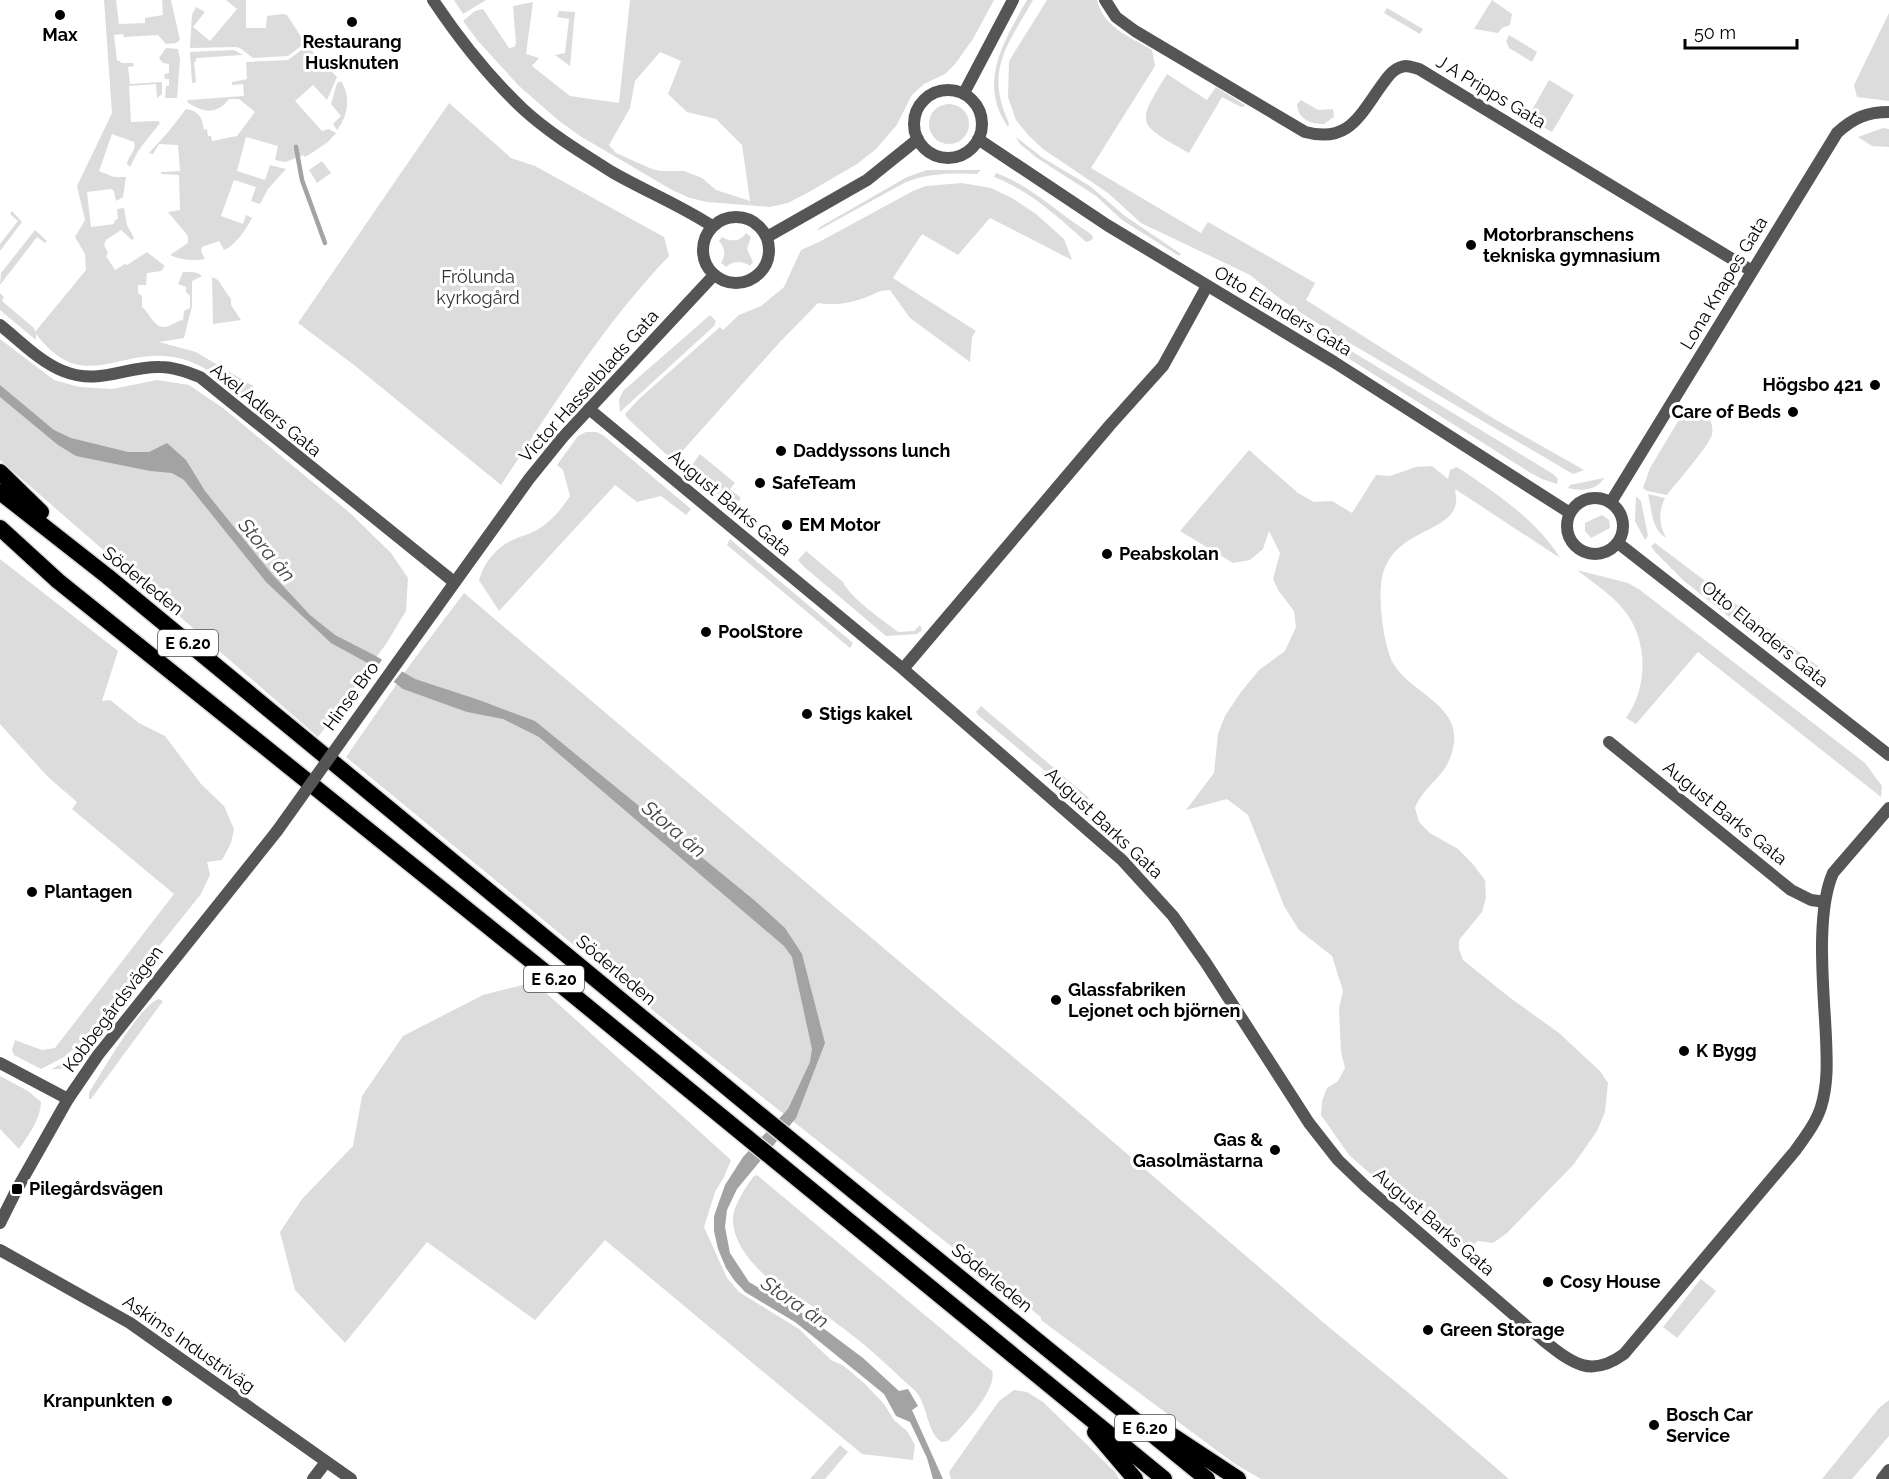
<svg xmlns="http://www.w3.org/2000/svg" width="1889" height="1479" viewBox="0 0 1889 1479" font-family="Raleway,sans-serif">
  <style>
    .green { fill: #dcdcdc; fill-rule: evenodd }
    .water { fill: #a3a3a3 }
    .pier { fill: #fff }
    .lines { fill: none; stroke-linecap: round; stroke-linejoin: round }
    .stream { stroke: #a3a3a3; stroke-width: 4.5 }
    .trunk-casing { stroke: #dbdbdb; stroke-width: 19 }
    .minor { stroke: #555; stroke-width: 12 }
    .tertiary { stroke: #555; stroke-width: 12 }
    .trunk { stroke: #000; stroke-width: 16 }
    .tertiary-bridge { stroke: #555; stroke-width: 12 }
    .poi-dot { fill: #000; stroke: #fff; stroke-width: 2 }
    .labels { text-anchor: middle; stroke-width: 6; stroke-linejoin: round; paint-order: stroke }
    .shield { fill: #fff; stroke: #4c4c4c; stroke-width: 1.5 }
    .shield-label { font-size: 16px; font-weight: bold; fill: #000 }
    .poi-label { font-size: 18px; font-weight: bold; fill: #000; stroke: #fff; text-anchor: start }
    .street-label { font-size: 18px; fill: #000; stroke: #fff }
    .park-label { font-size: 18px; fill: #333; stroke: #fff }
    .water-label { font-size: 20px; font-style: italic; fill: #444; stroke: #fff }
  </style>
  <rect width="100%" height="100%" fill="#fff"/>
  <path class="green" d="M 104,0 L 116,0 L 119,24 L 145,23 L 145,18 L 163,15 L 162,0 L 171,0 L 180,40 L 176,43 L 166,44 L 158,35 L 124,37 L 123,34 L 114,35 L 117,61 L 120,61 L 121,63 L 133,63 L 134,66 L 128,67 L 130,84 L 162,82 L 162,94 L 157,98 L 156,84 L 129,86 L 131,122 L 158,121 L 160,123 L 138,151 L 130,167 L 127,164 C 128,156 137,150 134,142 L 112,134 L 99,171 L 114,177 L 126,177 L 123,197 L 116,201 L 114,191 L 111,189 L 87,192 L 91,227 L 114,224 L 115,220 L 118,219 L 117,209 L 124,208 L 127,225 L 134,238 L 132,240 L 121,230 L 106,240 L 104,245 L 108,253 L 106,256 L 115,270 L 125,264 L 127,265 L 147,252 L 165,266 L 161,271 L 147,273 L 146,285 L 138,285 L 138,293 L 142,296 L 142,307 C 150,313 153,327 164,327 C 170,327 176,321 183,320 L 184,311 L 190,308 L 190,296 L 186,292 L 186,287 L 178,284 L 183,272 C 190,272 197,271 202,276 L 192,281 L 192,306 L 184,338 L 159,342 L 196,352 L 253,386 L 246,396 C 223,381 201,361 173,357 C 117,348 83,395 36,334 L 36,340 L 0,310 L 0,293 L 4,297 L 2,301 L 34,328 L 35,332 L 86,270 L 85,254 L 75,237 L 85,220 L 77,186 L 112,113 Z
    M 226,0 L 246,0 L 246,28 L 266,28 L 267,16 L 282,14 L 287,15 L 305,43 L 288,56 L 253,58 L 240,48 L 235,47 L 190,48 L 192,15 L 196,7 L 205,12 L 193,27 L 210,41 L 237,9 Z
    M 454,0 L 486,0 L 463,14 Z
    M 630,0 L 994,0 L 973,39 L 955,64 L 945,74 L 924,84 L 912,95 L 896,126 L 876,149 L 857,164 L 809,192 L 788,203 L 770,207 L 707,202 L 690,198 L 672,190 L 580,136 L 558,120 L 519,86 L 478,41 L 463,21 L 475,11 L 483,9 L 509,48 L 514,47 L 516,43 L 513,6 L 533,2 L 526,54 L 539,58 L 532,66 L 570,96 L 619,103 ZM 660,52 L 681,61 L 668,94 L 687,112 L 716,119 L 742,145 L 750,201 L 716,190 L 702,178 L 684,171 L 660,171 L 652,169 L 616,153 L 609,145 L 630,108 L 635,81 Z
    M 1027,0 L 1033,0 C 1008,45 984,70 1009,123 L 1008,127 C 977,82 1004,41 1027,0 Z
    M 1047,0 L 1097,0 C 1103,27 1130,37 1152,50 L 1155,66 L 1091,168 L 1201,233 L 1208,222 L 1315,283 L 1306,300 L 1496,420 L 1584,470 L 1573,474 L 1331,332 L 1283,301 L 1250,275 L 1141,223 L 1108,193 L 1043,149 L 1029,136 L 1016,120 L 1008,97 L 1009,61 Z
    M 1492,0 L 1512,14 L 1510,25 L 1502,28 L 1498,33 L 1474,29 Z
    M 1387,8 L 1423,29 L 1420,34 L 1384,13 Z
    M 559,11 L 575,12 L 570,66 L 555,55 L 565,53 L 569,19 L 557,17 Z
    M 1889,13 L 1889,101 L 1857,97 L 1854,85 Z
    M 1509,35 L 1537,52 L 1532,62 L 1509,48 L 1506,41 Z
    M 307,46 L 337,77 L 327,100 L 313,85 L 295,101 L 322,131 L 329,129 L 336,133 L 328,142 L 307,156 L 304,157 L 304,155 L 285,162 L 275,160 L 278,146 L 246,137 L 237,171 L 265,180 L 270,165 L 286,169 L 268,189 L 260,204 L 251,201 L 256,187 L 234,180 L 221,216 L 243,224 L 246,215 L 252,218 C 246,229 236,245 224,250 L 219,241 L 202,247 L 201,251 L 205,259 C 193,261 181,260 170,255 L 188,243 L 188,236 L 168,212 L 180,210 L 179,175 L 161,174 L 161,172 L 180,171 L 178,145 L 159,144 L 153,154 L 149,153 L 169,131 L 186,109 C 199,111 202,117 204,130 L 207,129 L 208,136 L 211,136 L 212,141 L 237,136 L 255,112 L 239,99 L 229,99 C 217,115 203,113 187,102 L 188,100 L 244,96 L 243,84 L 232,85 L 232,82 L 247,79 L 246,62 L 288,60 Z
    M 166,48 L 178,49 L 180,60 L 177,98 L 165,98 L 166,86 L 169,86 L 169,79 L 165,79 L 164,74 L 169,73 L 169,64 L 163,63 L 159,58 Z
    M 234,50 L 243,55 L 196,58 L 196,61 L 194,62 L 196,82 L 192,83 L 190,52 Z
    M 1167,74 L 1207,100 L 1216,87 L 1245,105 L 1243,107 L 1241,107 L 1222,97 L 1189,153 C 1137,123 1135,126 1167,74 Z
    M 1549,80 L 1574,95 L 1552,132 L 1533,121 L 1532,110 Z
    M 341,81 C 351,96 348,116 337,130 L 333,124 L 341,116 L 331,104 L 337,83 Z
    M 1301,100 L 1318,110 L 1333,109 L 1334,117 L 1324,124 C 1310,124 1298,119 1297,104 Z
    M 449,103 L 511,158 L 535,166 L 664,237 L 669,256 C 603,325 553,406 501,485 L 354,365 L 298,323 Z
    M929 124a20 20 0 1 1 40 0a20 20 0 1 1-40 0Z
    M 1883,128 L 1889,129 L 1889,147 L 1872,146 L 1858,137 Z
    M 1016,137 L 1043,158 L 1090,186 L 1125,216 L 1181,254 L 1179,256 L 1122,220 L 1096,196 L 1037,158 L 1020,144 Z
    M 322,161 L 331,173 L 317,183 L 309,170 Z
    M 927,170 L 981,170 L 977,174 C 952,173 930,173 906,182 L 817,231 L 820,227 L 907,177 Z
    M 996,173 C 1032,186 1058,214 1091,234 L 1093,237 L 1092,240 L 1086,242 C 1058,217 1029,190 994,177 Z
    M 962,183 L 991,188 L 1012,198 L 1036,214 L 1064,239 L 1072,260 L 990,218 L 958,255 L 922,234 L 893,278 L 976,331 L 972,337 L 970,362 L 910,318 L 890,290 C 880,290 876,293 867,297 C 850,303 836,306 818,303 L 780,342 L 677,457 L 667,455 L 627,418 L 625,414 L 639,399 L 720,327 L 723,330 L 739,315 L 761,306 L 784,287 L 801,250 L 819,242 L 913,191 L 926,186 Z
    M 12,211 L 22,222 L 0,251 L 0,244 L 18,221 L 10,214 Z
    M 35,230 L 47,241 L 45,243 L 37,237 L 0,285 L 1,273 Z
    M 746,233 L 751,237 L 747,249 L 753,262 L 750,266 C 742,260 733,261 726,267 L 721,263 C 726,255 725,248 719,241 L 722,237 C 731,242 740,242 746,233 Z
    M 212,277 L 218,280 L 226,292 L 231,299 L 231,305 L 241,320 L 213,324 Z
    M 1266,295 L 1325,335 L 1553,474 L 1558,479 L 1557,484 L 1542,479 L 1529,472 L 1316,338 L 1262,300 Z
    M 710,315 L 716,321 L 714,326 L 620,412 L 619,400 L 623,391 Z
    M 0,339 L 54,380 L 79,387 L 112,389 L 157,380 L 189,385 L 223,408 L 350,513 L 391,553 L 408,578 L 406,611 L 386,644 L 318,737 L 0,460 Z
    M 1702,410 C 1709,415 1714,425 1712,435 C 1708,447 1676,483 1667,495 L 1647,491 L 1643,488 L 1650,468 L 1683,413 Z
    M 271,414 C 285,416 300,432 308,444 L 307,449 L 267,416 Z
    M 586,432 L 597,432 L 604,436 L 691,509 L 686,515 L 661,496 L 637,502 L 615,485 L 499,611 L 479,580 C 484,562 497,546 515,539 C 521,536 527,535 533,532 C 548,525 561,510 570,496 L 563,470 L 557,465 L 578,436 Z
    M 1249,450 L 1298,493 L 1314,502 L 1332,501 L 1352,513 L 1376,475 L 1390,476 L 1416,467 L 1432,466 L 1448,479 L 1450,470 L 1457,467 C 1493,491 1537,520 1560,558 L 1455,489 C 1455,492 1457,498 1456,502 C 1453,535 1385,528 1381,586 C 1379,605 1384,646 1393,663 C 1409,692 1459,704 1454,743 C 1449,778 1426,781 1415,808 L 1419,822 L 1430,833 L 1458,849 L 1472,863 L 1485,880 L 1486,898 L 1482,912 L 1459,940 L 1459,949 L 1463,960 L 1509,997 L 1559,1033 L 1600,1071 L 1608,1083 L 1605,1112 L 1597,1131 L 1574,1164 L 1507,1233 L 1493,1243 L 1478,1241 L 1467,1250 L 1457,1250 L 1349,1155 L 1321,1115 L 1322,1101 L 1327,1088 L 1338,1081 L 1345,1068 L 1341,1052 L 1339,1008 L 1343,991 L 1332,956 L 1299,930 L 1284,906 L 1248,815 L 1227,799 L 1186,810 L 1214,773 L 1218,734 L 1225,716 L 1241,692 L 1259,670 L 1285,651 L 1296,627 L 1294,611 L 1278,590 L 1273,579 L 1280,553 L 1269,531 L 1263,549 L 1250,560 L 1233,563 L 1180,531 Z
    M 700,454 L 735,483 L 730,489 L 741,498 L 734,506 L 749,518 L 748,520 L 689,469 Z
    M 1604,478 C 1597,491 1581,491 1568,488 L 1570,485 Z
    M 1648,494 L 1665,498 C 1658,513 1659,524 1666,538 C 1651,529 1652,510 1648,494 Z
    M 1636,496 L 1641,501 L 1648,536 L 1645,540 L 1635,521 Z
    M 1602,515 L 1609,520 L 1610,528 L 1591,538 L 1585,531 L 1585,523 Z
    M 730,539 L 853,643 L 850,648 L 727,545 Z
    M 1655,543 L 1819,667 L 1822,671 L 1817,676 L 1795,665 L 1728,616 L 1683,580 L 1655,552 L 1651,546 Z
    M 806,551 L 843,582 C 852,600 882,619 898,632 L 914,631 L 920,625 L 922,630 L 917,634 L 886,636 L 803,566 L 798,560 Z
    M 0,559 L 118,651 L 102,701 L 110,700 L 139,723 L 165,736 L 201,784 L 224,806 L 234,829 L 231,843 L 222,860 L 207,862 L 210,875 L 201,894 L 83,1041 L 64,1057 L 41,1069 L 14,1055 L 12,1050 L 15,1040 L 42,1050 L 55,1048 L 174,894 L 72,809 L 77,802 L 48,777 L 0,724 Z
    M 1577,570 L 1628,583 L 1640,590 L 1865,763 L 1882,786 L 1881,797 L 1698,652 L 1636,724 L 1626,718 C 1648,688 1649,639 1623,609 C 1611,594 1592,582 1577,570 Z
    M 464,593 L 965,1017 L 1054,1091 L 1324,1323 L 1416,1399 L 1509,1479 L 1261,1479 L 1235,1464 L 1041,1320 L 1041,1317 L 666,1021 L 346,757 L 412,662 Z
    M 981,706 L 1088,797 L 1089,800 L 1086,805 L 978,715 L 976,712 Z
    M 534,982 L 731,1160 L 724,1177 L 715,1192 L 704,1227 L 727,1278 L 739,1292 L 799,1329 L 831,1360 L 844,1366 L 864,1383 L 884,1404 L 894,1420 L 907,1431 L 915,1445 L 913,1460 L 862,1454 L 605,1240 L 535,1320 L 427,1242 L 345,1343 L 295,1290 L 280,1232 L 302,1199 L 353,1146 L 362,1096 L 403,1036 L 483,995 Z
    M 159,999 L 163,1001 L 91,1099 L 89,1099 L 89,1093 C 100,1075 141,1003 159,999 Z
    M 107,1022 L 109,1024 C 95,1040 77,1072 52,1069 L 76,1056 Z
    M 0,1076 L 28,1091 L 41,1102 C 40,1121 29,1134 19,1149 L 0,1129 Z
    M 757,1175 L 992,1371 C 998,1390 962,1427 948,1441 L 941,1442 C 924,1428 929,1401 911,1387 C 899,1377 889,1366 877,1356 C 860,1340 841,1327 823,1313 C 809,1303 794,1296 780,1287 C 759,1273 734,1247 733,1221 C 732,1207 746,1187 754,1176 Z
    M 1701,1279 L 1716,1291 L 1677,1338 L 1663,1327 Z
    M 1014,1390 L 1027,1392 L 1043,1402 L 1115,1472 L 1119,1479 L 951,1479 L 949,1472 L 999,1401 Z
    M 1889,1400 L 1889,1436 L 1852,1479 L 1822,1479 L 1879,1408 Z
    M 840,1445 L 848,1452 L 825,1479 L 810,1479 Z"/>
  <path class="water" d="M 0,385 L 54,430 L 71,438 L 128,452 L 149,452 L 167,443 L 186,460 L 205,491 L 272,574 L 310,615 L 335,635 L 374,655 L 415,679 L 479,700 L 535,721 L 754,900 L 785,928 L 802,954 L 825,1043 L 796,1118 L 737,1189 L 727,1210 L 725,1227 L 730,1253 L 749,1282 L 807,1316 L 863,1358 L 899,1391 L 908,1389 L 918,1406 L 912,1410 L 943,1479 L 933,1479 L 927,1458 L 910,1422 L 896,1416 L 884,1394 L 820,1342 L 795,1322 L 745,1292 L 734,1280 L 726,1268 L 718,1249 L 714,1231 L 714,1216 L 725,1185 L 743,1157 L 788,1109 L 810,1062 L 812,1049 L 792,957 L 784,946 L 539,737 L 503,719 L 467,712 L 403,689 L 373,666 L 331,643 L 266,582 L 184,480 L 172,473 L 150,471 L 76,456 L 58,445 L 0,397 Z"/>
  <path class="pier" d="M 384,657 L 404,669 L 392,684 L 374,671 Z"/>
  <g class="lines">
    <path class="stream" d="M 296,147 L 302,180 L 325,243"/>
    <g class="trunk-casing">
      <path id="trunk" d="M 0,472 L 41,512
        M 0,492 L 107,576 L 759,1114 L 1207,1479
        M 0,528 L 58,581 L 550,976 L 1164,1479
        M 1156,1425 L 1238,1479
        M 1095,1432 L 1135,1479"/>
    </g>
    <path class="minor" d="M 433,0 C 459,39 488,76 523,109 C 549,133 582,153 612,172 C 645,191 680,205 712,226
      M 1105,0 L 1116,17 L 1135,31 L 1305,132 C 1350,144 1360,114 1384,82 C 1389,75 1395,67 1406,66 C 1409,66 1415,68 1419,69 L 1752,271
      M 0,325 C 19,340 40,362 63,371 C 100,386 125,366 160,367 C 174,367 187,372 200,377 L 454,582
      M 589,409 L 903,669 L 1122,860 L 1173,916 L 1206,963 L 1309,1123 L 1338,1160 L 1365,1186 L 1544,1341 C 1573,1364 1591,1378 1624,1354 L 1795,1151 C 1805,1137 1816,1123 1821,1107 C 1828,1084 1827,1062 1826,1038 C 1824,992 1815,914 1833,873 L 1889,808
      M 1611,502 L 1837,133 C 1853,118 1867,112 1889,112
      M 903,669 L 1110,425 L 1163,366 L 1207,286
      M 1609,742 L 1791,890 L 1811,900 L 1825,902
      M 0,1063 L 68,1099
      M 0,1250 L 130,1323 L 351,1479
      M 313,1479 L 326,1462"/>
    <path class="tertiary" d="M914 124a34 34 0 1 1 68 0a34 34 0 1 1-68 0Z
      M 964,93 L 1013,0
      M 978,139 L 1107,225 L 1334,362 L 1570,513
      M703 250a33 33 0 1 1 66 0a33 33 0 1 1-66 0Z
      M 767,237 L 867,180 L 918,139
      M1567 526a28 28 0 1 1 56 0a28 28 0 1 1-56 0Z
      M 1618,543 L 1889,755
      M 412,642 L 529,479 L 563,437 L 714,275
      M 0,1223 L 17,1189 L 68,1099 L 98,1055 L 277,831
      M 1882,1479 L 1889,1470"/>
    <use href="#trunk" class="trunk"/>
    <path class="tertiary-bridge" d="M 277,831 L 412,642"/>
  </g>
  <g class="poi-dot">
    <circle cx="60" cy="15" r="6"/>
    <circle cx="352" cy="22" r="6"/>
    <circle cx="1471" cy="245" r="6"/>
    <circle cx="1875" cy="385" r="6"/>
    <circle cx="1793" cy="412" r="6"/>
    <circle cx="781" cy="451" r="6"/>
    <circle cx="760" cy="483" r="6"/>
    <circle cx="787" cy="525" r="6"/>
    <circle cx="1107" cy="554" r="6"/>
    <circle cx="706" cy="632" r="6"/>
    <circle cx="807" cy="714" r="6"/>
    <circle cx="32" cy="892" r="6"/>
    <circle cx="1056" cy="1000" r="6"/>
    <circle cx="1684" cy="1051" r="6"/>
    <circle cx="1275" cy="1150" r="6"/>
    <rect x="11" y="1183" width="12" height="12" rx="3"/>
    <circle cx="1548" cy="1282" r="6"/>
    <circle cx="1428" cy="1330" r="6"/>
    <circle cx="167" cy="1401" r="6"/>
    <circle cx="1654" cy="1425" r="6"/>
  </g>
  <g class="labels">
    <g class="shield">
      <rect x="158" y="630" width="60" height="26" rx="4.5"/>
      <rect x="524" y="966" width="60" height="26" rx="4.5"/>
      <rect x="1115" y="1415" width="60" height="26" rx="4.5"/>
    </g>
    <g class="shield-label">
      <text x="188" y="649">E 6.20</text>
      <text x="554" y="985">E 6.20</text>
      <text x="1145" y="1434">E 6.20</text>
    </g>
    <g class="poi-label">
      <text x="60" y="41" text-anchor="middle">Max</text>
      <text x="352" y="48" text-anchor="middle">Restaurang<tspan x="352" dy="21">Husknuten</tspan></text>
      <text x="1483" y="241">Motorbranschens<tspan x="1483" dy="21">tekniska gymnasium</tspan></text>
      <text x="1863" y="391" text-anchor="end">Högsbo 421</text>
      <text x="1781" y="418" text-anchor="end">Care of Beds</text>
      <text x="793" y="457">Daddyssons lunch</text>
      <text x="772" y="489">SafeTeam</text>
      <text x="799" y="531">EM Motor</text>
      <text x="1119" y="560">Peabskolan</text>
      <text x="718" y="638">PoolStore</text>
      <text x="819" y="720">Stigs kakel</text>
      <text x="44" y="898">Plantagen</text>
      <text x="1068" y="996">Glassfabriken<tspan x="1068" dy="21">Lejonet och björnen</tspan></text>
      <text x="1696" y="1057">K Bygg</text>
      <text x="1263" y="1146" text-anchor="end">Gas &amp;<tspan x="1263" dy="21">Gasolmästarna</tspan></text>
      <text x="29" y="1195">Pilegårdsvägen</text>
      <text x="1560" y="1288">Cosy House</text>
      <text x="1440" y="1336">Green Storage</text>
      <text x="155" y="1407" text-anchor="end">Kranpunkten</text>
      <text x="1666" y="1421">Bosch Car<tspan x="1666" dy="21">Service</tspan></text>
    </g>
    <g class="street-label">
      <text transform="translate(1491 92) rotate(31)" y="6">J A Pripps Gata</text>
      <text transform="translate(1724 283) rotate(-59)" y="6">Lona Knapes Gata</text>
      <text transform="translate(1283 311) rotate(31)" y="6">Otto Elanders Gata</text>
      <text transform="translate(589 386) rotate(-48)" y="6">Victor Hasselblads Gata</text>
      <text transform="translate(266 410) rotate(39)" y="6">Axel Adlers Gata</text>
      <text transform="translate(730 503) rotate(40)" y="6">August Barks Gata</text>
      <text transform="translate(143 581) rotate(39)" y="6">Söderleden</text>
      <text transform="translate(1765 634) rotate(39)" y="6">Otto Elanders Gata</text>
      <text transform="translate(351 696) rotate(-54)" y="6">Hinse Bro</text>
      <text transform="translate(1725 813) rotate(39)" y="6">August Barks Gata</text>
      <text transform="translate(1104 823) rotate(43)" y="6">August Barks Gata</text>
      <text transform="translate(616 970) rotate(40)" y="6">Söderleden</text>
      <text transform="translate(113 1009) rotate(-53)" y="6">Kobbegårdsvägen</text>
      <text transform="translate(1434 1222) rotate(41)" y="6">August Barks Gata</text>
      <text transform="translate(992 1278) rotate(39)" y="6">Söderleden</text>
      <text transform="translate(189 1344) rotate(35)" y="6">Askims Industriväg</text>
    </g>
    <g class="park-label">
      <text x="478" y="283">Frölunda<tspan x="478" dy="21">kyrkogård</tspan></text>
    </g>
    <g class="water-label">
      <text transform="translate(267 550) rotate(50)" y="7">Stora ån</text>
      <text transform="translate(674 829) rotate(40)" y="7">Stora ån</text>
      <text transform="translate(795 1302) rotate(34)" y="7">Stora ån</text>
    </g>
  </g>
  <path d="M1685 39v9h112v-9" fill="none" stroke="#000000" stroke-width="3"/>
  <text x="1694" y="39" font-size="18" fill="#000000" stroke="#ffffff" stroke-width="4.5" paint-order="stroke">50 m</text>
</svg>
